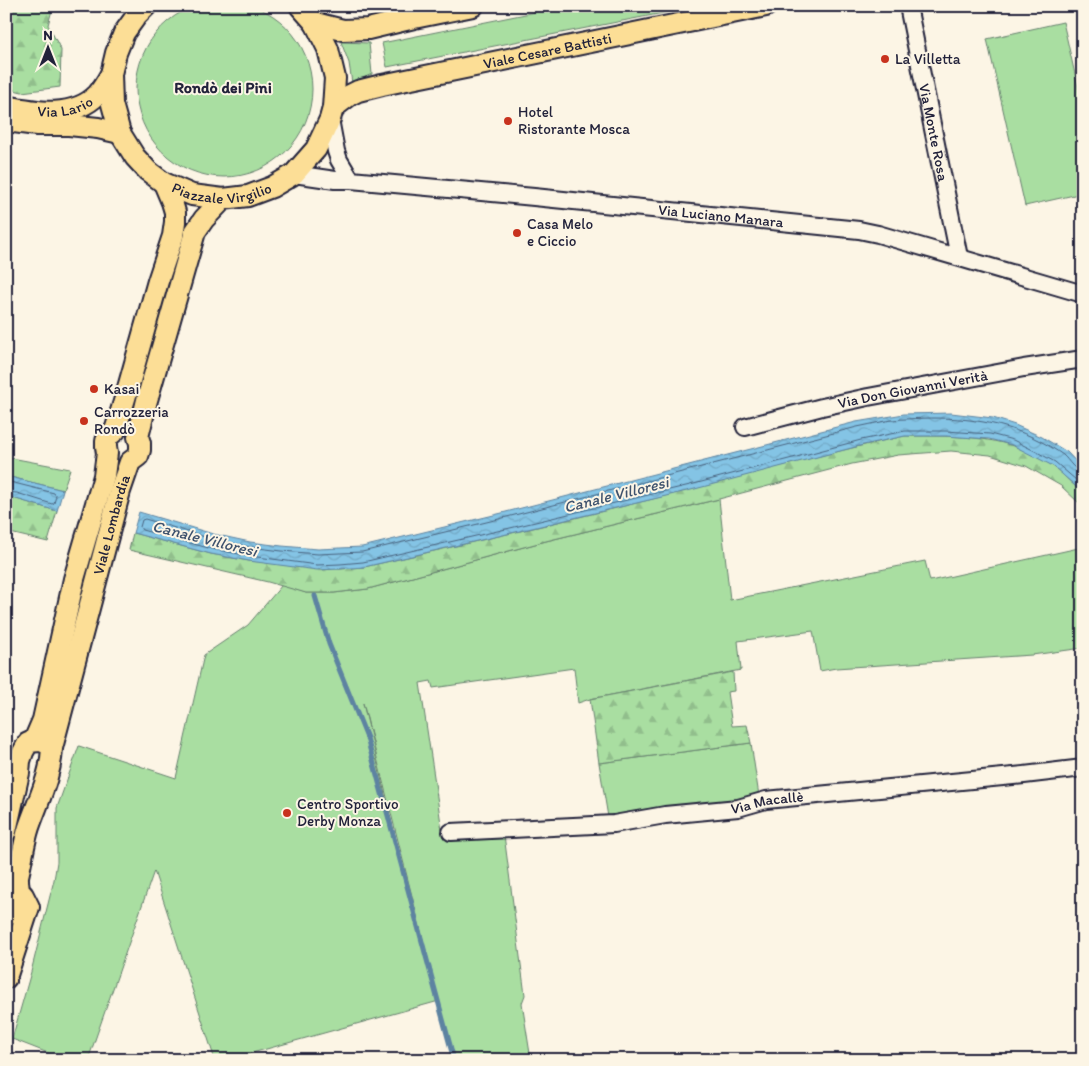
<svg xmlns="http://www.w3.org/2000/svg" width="1089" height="1066" viewBox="0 0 1089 1066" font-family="Itim,sans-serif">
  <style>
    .green { fill: #a9dea1; stroke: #66806e; fill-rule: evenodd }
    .forest { fill: url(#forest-firs); stroke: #66806e }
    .water { fill: url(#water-waves); stroke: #5d83a1 }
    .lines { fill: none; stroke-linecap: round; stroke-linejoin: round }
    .shore { stroke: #49637f; stroke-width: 1 }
    .stream { stroke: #5d83a1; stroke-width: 5 }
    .minor-casing { stroke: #22223b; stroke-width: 20 }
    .major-casing { stroke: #22223b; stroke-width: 24 }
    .minor { stroke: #fcf5e5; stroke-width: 16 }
    .major { stroke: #fcde96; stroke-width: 20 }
    .poi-dot { fill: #c8321e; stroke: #fcf5e5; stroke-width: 2 }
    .labels { text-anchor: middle; stroke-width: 4; stroke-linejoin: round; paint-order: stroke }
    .street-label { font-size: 15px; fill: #22223b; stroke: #fcf5e5 }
    .poi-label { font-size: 15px; fill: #22223b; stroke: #fcf5e5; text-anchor: start }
    .neighbourhood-label { font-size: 16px; font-weight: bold; fill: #22223b; stroke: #fcf5e5 }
    .water-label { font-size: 16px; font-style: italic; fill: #3f536e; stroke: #fcf5e5 }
  </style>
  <defs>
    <pattern id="forest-firs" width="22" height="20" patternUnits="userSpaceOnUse" patternTransform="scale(1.25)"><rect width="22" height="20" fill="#a9dea1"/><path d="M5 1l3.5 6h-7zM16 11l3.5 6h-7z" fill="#91be8c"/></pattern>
    <pattern id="water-waves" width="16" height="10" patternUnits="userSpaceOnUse" patternTransform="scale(1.25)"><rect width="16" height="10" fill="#84c4e5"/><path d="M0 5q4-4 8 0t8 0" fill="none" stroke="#72a8c5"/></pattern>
  </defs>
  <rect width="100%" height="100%" fill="#fcf5e5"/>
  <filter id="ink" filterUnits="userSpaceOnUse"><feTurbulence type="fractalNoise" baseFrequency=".02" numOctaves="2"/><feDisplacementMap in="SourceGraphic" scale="10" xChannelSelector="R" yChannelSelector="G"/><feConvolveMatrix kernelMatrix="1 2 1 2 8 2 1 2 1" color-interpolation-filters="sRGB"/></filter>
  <g filter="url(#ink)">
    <path class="green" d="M136 89a88 88 0 1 1 176 0a88 88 0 1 1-176 0Z
      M 565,6 L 699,6 L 387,67 L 382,43 Z
      M 1063,22 L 1083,109 L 1083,193 L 1025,206 L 987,39 Z
      M 341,42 L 369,43 L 372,74 L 352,83 L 349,63 Z
      M 6,457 L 70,469 L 63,490 L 6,476 Z
      M 719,499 L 730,600 L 925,561 L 930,581 L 1083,547 L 1083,648 L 1032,655 L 836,668 L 820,671 L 813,631 L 738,641 L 741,670 L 590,699 L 578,703 L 574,668 L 433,688 L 431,681 L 420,683 L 443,837 L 504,835 L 525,995 L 522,1003 L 531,1060 L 455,1060 L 439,1001 L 252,1053 L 233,1060 L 215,1060 L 154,871 L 88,1060 L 66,1060 L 12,1039 L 31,972 L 54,880 L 57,862 L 57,808 L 79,746 L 176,778 L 204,655 L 248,625 L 282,585 L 306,593 L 334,593 L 368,589 L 546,541 ZM 363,703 L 428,959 L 398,848 Z
      M 751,743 L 759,796 L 608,817 L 599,763 Z"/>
    <path class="forest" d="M 6,6 L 53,6 L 48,25 L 61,50 L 60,87 L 22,92 L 6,88 Z
      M 905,436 C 957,436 1011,434 1054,467 C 1064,475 1073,485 1083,493 L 1083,508 L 1079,503 L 1061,486 L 1026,466 L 990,455 L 951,451 L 898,455 L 852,464 L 719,499 L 546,541 L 368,589 L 334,593 L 306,593 L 268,582 L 129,550 L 133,533 L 211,554 L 249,561 L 340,569 L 364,567 C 474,542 583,517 692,489 C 763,471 834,451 905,436 Z
      M 6,496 L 57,511 L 48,542 L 6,532 Z
      M 733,672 L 734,691 L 727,692 L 732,726 L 747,725 L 751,743 L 599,763 L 590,699 Z"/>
    <path class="water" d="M 951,413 L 993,418 L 1015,425 L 1042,437 L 1067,452 L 1083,469 L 1083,493 L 1053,466 L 1012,445 L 989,439 L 946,436 L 905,436 L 863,445 L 691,490 L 507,534 L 364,567 L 340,569 L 317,570 L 249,561 L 211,554 L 133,533 L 139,512 L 213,534 L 250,542 L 282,546 L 318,549 L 362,547 L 502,513 L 856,422 L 904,414 Z
      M 6,476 L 63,490 L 57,511 L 6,496 Z"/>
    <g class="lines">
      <path class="shore" d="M 1083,472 C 1074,471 1069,460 1063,455 C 1056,450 1048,445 1040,441 C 999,419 951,416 906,419 C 890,419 873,424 857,427 L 503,518 L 362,552 L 318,554 L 282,551 L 250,547 L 212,539 L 145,519 L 142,520 L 140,527 L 142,530 L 212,549 L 250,556 L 317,565 L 340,564 L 363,562 L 506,529 L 690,485 L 861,440 L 905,431 L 946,431 L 990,434 L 1013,440 L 1037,452 L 1055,462 L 1083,486
        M 6,481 L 54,493 L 56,496 L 54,503 L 52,504 L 17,493 L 6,492"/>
      <path class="stream" d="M 315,596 L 329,644 L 367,738 L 454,1060"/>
      <g class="minor-casing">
        <g id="minor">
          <path id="s1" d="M 908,6 L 959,257"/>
          <path d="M 330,119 L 336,151 L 339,160 L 351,180"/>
          <path id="s2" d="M 294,174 L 335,180 L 351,180 L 534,197 L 859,230 L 878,234 L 1083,294"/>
          <path id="s3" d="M 745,427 L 822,407 L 868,397 L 1024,368 L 1083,359"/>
          <path id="s4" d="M 451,832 L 614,824 L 665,815 L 738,808 L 766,800 L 1024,775 L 1083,768"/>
        </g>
      </g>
      <g class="major-casing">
        <g id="major">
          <path id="s5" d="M 146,6 L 137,15 L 124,33 L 116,53 L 111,74 L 112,104 L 120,133 L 135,157 L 148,171 L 164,183 L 192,195 L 223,199 L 248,196 L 272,187 L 294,174 L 316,149 L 330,119 L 333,108 L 335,78 L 328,49 L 315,23 L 300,6"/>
          <path d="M 315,23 L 343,30 L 368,29 L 414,18 L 473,6"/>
          <path id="s6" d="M 6,106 C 37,112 74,119 98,94 C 103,88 107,81 111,74"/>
          <path id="s7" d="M 333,108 L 350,95 L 358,91 L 382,85 L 766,6"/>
          <path d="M 6,121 L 37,125 L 69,125 L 98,128 L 120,133"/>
          <path d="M 34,741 L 43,720 L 74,579 L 104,476 L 107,453 L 106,447 L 106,441 L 110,435 L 115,431 L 126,395 L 158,281 L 173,236 L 175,222 L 175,212 L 172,202 L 164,183"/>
          <path id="s8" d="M 52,748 L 120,491 L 130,462 L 138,456 L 140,450 L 140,443 L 138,437 L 147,400 L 195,232 L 204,219 L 223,199"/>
          <path d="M 6,831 L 19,773 L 20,761 L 23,752 L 28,743 C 38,740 45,740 52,748 C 51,776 38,801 29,827 C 24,842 22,860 18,876 C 17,893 27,905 6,915"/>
          <path d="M 6,978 L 29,907 L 23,895"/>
        </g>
      </g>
      <use href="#minor" class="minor"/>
      <use href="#major" class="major"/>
    </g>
  </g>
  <g class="poi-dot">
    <circle cx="885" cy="59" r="5"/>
    <circle cx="508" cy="121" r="5"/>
    <circle cx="517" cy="233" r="5"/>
    <circle cx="94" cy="389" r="5"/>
    <circle cx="84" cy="421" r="5"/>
    <circle cx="287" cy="813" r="5"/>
  </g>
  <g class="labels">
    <g class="street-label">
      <text dy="5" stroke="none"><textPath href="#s7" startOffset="224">Viale Cesare Battisti</textPath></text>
      <text dy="5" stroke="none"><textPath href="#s6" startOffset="60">Via Lario</textPath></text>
      <text dy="5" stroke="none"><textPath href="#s1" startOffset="129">Via Monte Rosa</textPath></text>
      <text dy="5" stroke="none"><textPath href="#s5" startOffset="266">Piazzale Virgilio</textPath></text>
      <text dy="5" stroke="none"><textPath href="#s2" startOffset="429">Via Luciano Manara</textPath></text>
      <text dy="5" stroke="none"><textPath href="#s3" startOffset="172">Via Don Giovanni Verità</textPath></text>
      <text dy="5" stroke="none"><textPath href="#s8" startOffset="231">Viale Lombardia</textPath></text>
      <text dy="5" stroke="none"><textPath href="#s4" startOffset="318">Via Macallè</textPath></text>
    </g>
    <g class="poi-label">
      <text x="895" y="64">La Villetta</text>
      <text x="518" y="117">Hotel<tspan x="518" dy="17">Ristorante Mosca</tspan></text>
      <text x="527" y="229">Casa Melo<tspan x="527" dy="17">e Ciccio</tspan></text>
      <text x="104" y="394">Kasai</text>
      <text x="94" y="417">Carrozzeria<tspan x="94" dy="17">Rondò</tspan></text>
      <text x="297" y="809">Centro Sportivo<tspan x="297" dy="17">Derby Monza</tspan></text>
    </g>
    <g class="neighbourhood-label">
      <text x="223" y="93">Rondò dei Pini</text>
    </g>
    <g class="water-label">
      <text transform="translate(616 494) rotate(-14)" y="6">Canale Villoresi</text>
      <text transform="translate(205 538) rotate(14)" y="6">Canale Villoresi</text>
    </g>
  </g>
  <rect width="1089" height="1066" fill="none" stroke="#fcf5e5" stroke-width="25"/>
  <rect x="12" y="12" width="1064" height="1041" fill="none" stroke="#22223b" stroke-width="2" filter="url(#ink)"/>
  <g transform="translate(48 48)" stroke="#fcf5e5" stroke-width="4" paint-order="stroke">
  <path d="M0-4L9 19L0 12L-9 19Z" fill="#22223b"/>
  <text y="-8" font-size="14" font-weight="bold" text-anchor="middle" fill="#22223b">N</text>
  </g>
</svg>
